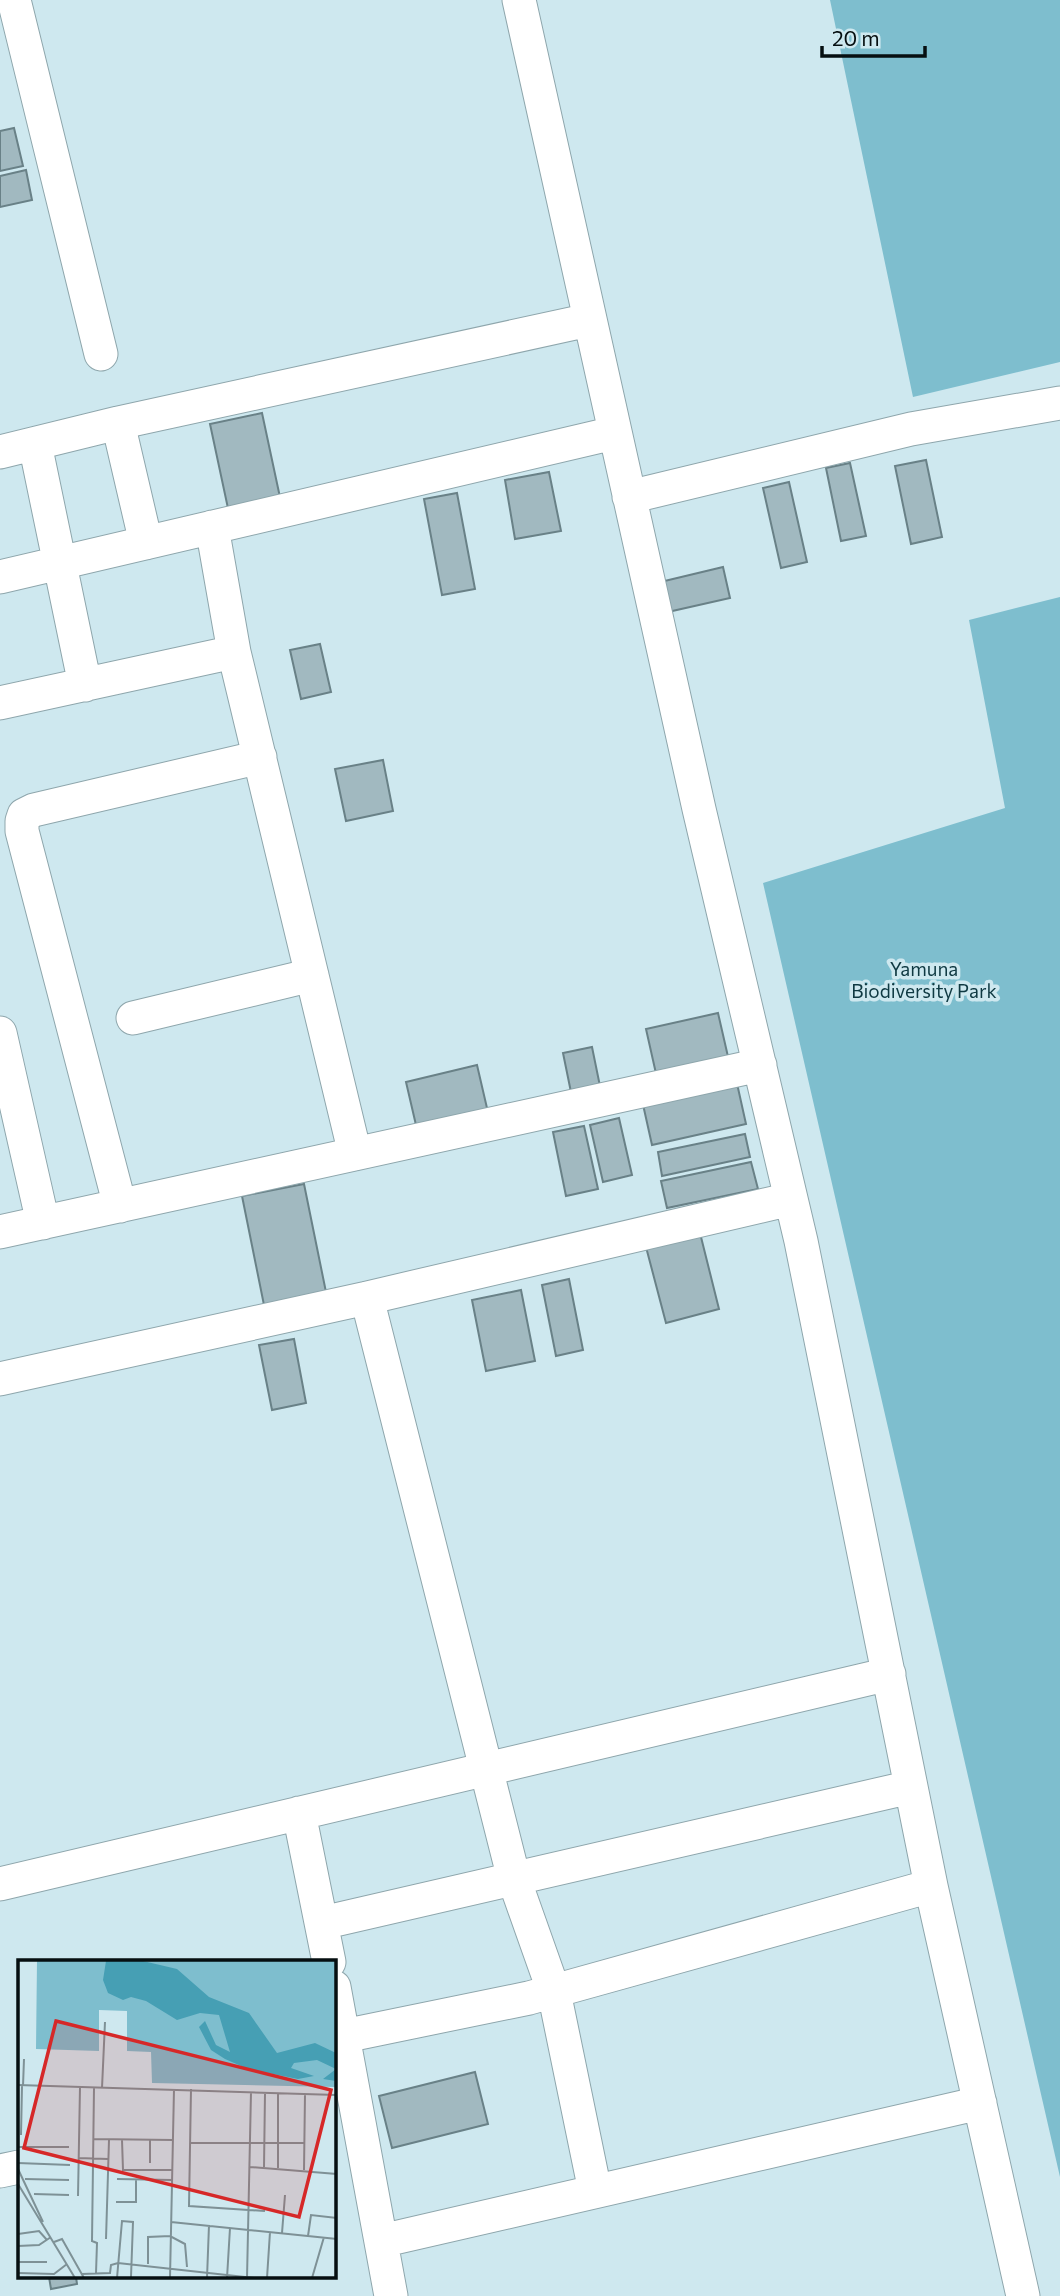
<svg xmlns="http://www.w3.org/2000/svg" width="1060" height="2296" viewBox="0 0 1060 2296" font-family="Commissioner,sans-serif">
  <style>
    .green { fill: #7ebece }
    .building { fill: #a1b9c0; stroke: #698187; stroke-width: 2 }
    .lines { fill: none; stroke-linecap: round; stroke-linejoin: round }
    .minor-casing { stroke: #8ea6ac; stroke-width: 35 }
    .minor { stroke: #fff; stroke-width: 33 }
    .labels { text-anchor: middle; stroke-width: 7; stroke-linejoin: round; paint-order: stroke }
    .park-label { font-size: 19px; fill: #0f3942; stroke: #cee8ef }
    .inset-road { fill: none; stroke: #7e9196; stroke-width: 2 }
    .view { fill: #d62828; fill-opacity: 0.15; stroke: #d62828; stroke-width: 3.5 }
    .inset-edge { fill: none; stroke: #060f11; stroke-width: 3.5 }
  </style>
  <rect width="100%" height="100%" fill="#cee8ef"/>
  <path class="green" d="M 830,0 L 1060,0 L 1060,362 L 913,397 Z
    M 1060,597 L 1060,2177 L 763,883 L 1005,808 L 969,620 Z"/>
  <path class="building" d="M 14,128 L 23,166 L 0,171 L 0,131 Z
    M 26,170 L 32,200 L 0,207 L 0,176 Z
    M 262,413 L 281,502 L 229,513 L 210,424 Z
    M 926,460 L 942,537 L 911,544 L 895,466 Z
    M 850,463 L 866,536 L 841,541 L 826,468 Z
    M 549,472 L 561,531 L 515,539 L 505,480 Z
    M 789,482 L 807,562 L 781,568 L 763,488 Z
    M 457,493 L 475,589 L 442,595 L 424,499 Z
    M 723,567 L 730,598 L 659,614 L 652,584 Z
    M 320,644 L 331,692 L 301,699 L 290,650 Z
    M 383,760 L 393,811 L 346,821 L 335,769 Z
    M 718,1013 L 729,1061 L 657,1078 L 646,1029 Z
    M 592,1047 L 602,1096 L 573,1102 L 563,1053 Z
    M 477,1065 L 490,1121 L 419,1138 L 406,1082 Z
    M 736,1079 L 746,1124 L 652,1145 L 642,1100 Z
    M 619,1118 L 632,1175 L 603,1182 L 590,1125 Z
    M 584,1126 L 598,1189 L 566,1196 L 553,1132 Z
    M 745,1134 L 750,1157 L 662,1176 L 658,1152 Z
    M 751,1162 L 758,1189 L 667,1208 L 661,1181 Z
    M 304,1184 L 327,1297 L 265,1310 L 242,1196 Z
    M 700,1233 L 719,1309 L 666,1323 L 646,1247 Z
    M 569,1279 L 583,1350 L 556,1356 L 542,1285 Z
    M 521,1290 L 535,1361 L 486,1371 L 472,1300 Z
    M 294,1339 L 306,1403 L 272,1410 L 259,1345 Z
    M 475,2072 L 488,2124 L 392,2148 L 379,2096 Z
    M 49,2277 L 76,2277 L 77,2284 L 51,2289 Z"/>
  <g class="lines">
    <g class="minor-casing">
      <path id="minor" d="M 14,0 L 101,354
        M 519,0 L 699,809 L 801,1241 L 931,1886 L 1023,2296
        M 118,423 L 146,543
        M 35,444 L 85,685
        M 0,452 L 118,423 L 589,320
        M 629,497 L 911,429 L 1060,403
        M 212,527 L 234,652 L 355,1154
        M 0,577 L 614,433
        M 0,703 L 234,652
        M 133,1018 L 312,975
        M 0,1033 L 43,1223
        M 120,1206 L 22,831 L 22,821 L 24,815 L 34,810 L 260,757
        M 0,1232 L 760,1065
        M 367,1298 L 514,1879 L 554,1992 L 595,2191
        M 0,1379 L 367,1298 L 791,1199
        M 299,1813 L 329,1962
        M 0,1884 L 889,1674
        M 322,1923 L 911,1787
        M 334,1987 L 391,2296
        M 344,2036 L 529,1998 L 931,1886
        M 0,2171 L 19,2167
        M 381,2241 L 980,2103"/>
    </g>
    <use href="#minor" class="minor"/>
  </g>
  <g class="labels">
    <g class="park-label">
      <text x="924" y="976">Yamuna<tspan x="924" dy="22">Biodiversity Park</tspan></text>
    </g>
  </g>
  <g transform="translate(18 1960)">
    <rect width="318" height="318" fill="#cee8ef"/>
    <path d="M 19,1 L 318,1 L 318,127 L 134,123 L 133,92 L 109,91 L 109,51 L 81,50 L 81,91 L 18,89 Z" fill="#7ebece"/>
    <path d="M 88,1 L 125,1 L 159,9 L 191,37 L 231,53 L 259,93 L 297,83 L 318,93 L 318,121 L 305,119 L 318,109 L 299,100 L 276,103 L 273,108 L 296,116 L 280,119 L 230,109 L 207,99 L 193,90 L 181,67 L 187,61 L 198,85 L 212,92 L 201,55 L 182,53 L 159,60 L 128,41 L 113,37 L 105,40 L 90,33 L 85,20 Z" fill="#469fb4"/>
    <path class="inset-road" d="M 0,125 L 319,135M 5,126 L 6,99M 76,128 L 74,281 L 79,283 L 78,313M 84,128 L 87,62M 173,129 L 171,246 L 247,251M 260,133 L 260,208M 3,175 L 4,126M 75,179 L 155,180M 104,180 L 105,210 L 154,210M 172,183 L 286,183M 0,187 L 51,187M 60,198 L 90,199M 0,203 L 52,205M 132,203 L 132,180M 232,207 L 319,214M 246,207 L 247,133M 0,209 L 25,262M 286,210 L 287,134M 7,219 L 51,220M 99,219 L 154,220M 0,224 L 57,318M 16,234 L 51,235M 60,236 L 62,127M 98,242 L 118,242 L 118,219M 153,262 L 319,279M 264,273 L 267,235M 0,274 L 21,271 L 29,280M 290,276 L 293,255 L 319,258M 88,279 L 91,180M 36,282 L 44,279 L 66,318M 0,286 L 21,285 L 33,277M 0,302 L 29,302M 130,304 L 130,277 L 152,276 L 167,284 L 169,307M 0,313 L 36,314 L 49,304M 64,314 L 92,313 L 93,305 L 100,303 L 236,318M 99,318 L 104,261 L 115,262 L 113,317M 152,318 L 156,129M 189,318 L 191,265M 209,318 L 212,268M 229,318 L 233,132M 249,318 L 252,272M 294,318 L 306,277"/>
    <path class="view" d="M 38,61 L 313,130 L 281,257 L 6,188 Z"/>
    <rect width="318" height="318" class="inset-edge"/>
  </g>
  <path d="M822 46v10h103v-10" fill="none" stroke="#060f11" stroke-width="3.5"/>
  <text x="832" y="46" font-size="21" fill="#060f11" stroke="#cee8ef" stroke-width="5" paint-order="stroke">20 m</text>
</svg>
